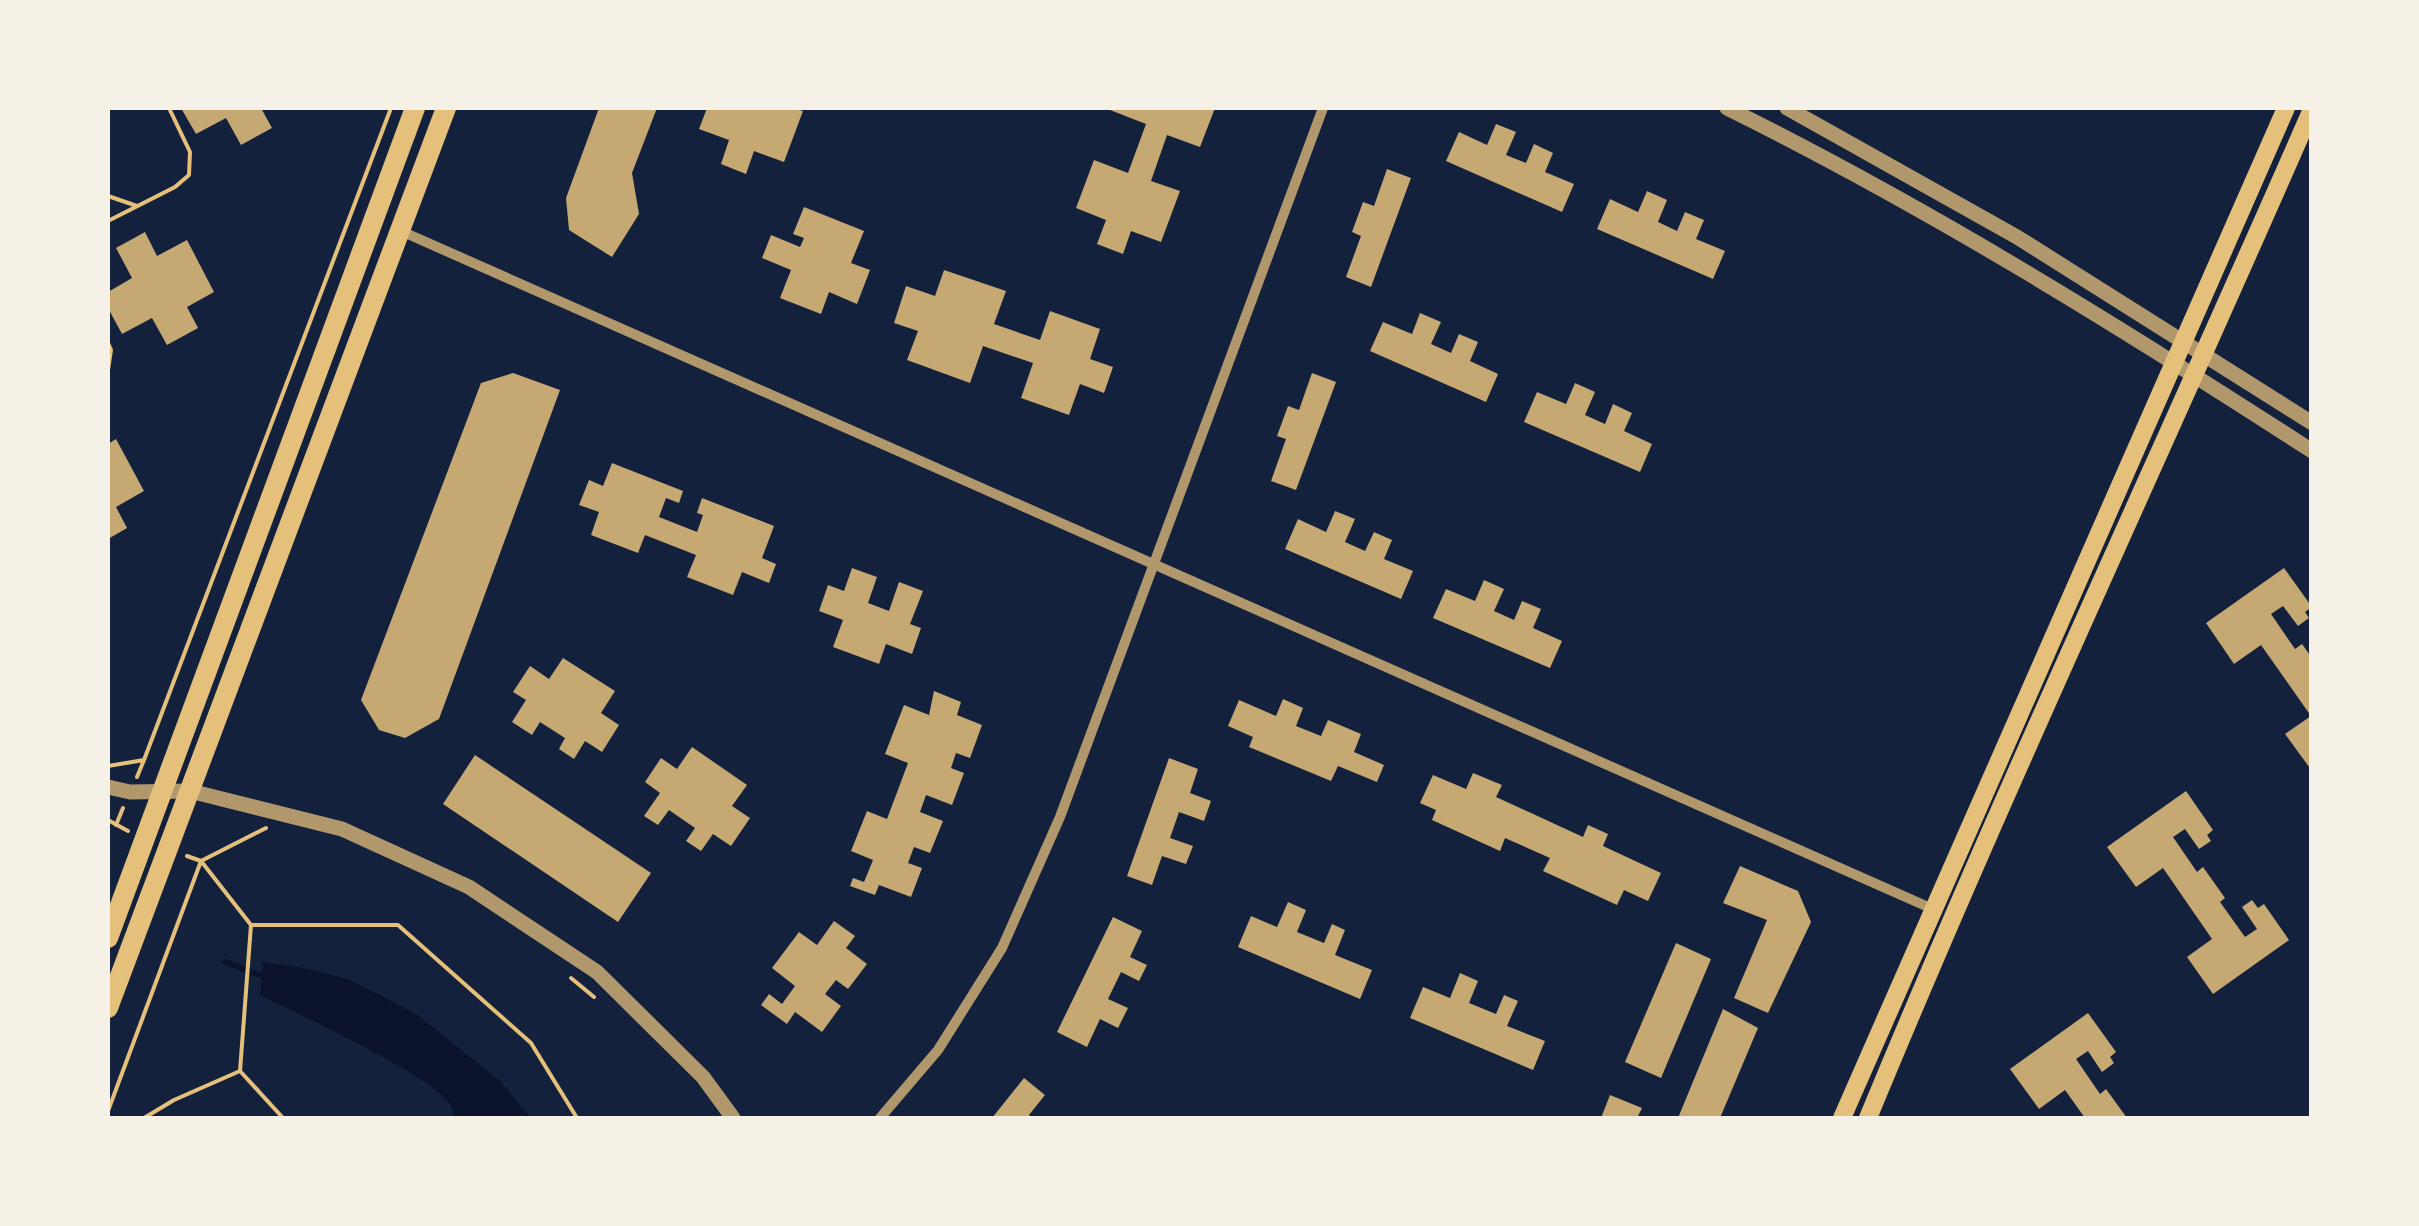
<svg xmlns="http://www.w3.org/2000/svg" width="2419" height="1226" viewBox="0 0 2419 1226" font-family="Inter,sans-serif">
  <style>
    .water { fill: #0b132b }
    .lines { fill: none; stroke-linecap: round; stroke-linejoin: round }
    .stream { stroke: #0b132b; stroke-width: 6 }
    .building { fill: #c6a872 }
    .path { stroke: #e5c07b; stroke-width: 4 }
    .minor { stroke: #b1986c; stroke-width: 10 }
    .tertiary { stroke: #b1986c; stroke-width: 15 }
    .secondary { stroke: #e5c07b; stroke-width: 18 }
    .primary { stroke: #e5c07b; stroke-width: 20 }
  </style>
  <rect width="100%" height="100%" fill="#14213d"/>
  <path class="water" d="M 263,962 L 299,967 L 348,979 L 415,1013 L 500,1081 L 531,1118 L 455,1118 C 453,1114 452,1108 450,1104 C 430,1074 298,1014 260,995 Z"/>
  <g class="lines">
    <path class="stream" d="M 225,962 L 266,977"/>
  </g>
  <path class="building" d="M 181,108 L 261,108 L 272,128 L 241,145 L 226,118 L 196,134 Z
    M 599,108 L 657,108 L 632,173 L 639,214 L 612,257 L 569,230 L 566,198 Z
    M 707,108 L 792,108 L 803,111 L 784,162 L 754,151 L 746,174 L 721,164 L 729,140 L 699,129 Z
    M 1111,108 L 1215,108 L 1200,147 L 1167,135 L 1151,181 L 1180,191 L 1161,242 L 1131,231 L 1123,254 L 1097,244 L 1106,220 L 1076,208 L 1094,160 L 1128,173 L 1146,124 L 1110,110 Z
    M 1496,124 L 1516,132 L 1506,155 L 1526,163 L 1534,144 L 1553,153 L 1545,172 L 1574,184 L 1562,212 L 1446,161 L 1459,132 L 1487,145 Z
    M 1387,169 L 1411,178 L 1371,287 L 1346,277 L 1361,236 L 1352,232 L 1363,202 L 1374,206 Z
    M 1647,191 L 1667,200 L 1658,222 L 1677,231 L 1685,212 L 1704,220 L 1696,239 L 1725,251 L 1713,279 L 1597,229 L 1610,199 L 1638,212 Z
    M 804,207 L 864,231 L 851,263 L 870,270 L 857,304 L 829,292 L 821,314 L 780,298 L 791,270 L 762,258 L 771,235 L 800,247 L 804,238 L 793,234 Z
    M 145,232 L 157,256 L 187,240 L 214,292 L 187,307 L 198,328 L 167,345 L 152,318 L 122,334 L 108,308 L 108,292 L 132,278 L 116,248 Z
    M 944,270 L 1006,291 L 994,324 L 1040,340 L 1050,311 L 1100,329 L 1090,359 L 1113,367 L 1104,393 L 1080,384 L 1069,415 L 1021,398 L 1033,363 L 983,346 L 970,383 L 907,360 L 918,331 L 894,323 L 906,286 L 935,296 Z
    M 1420,313 L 1441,322 L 1431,344 L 1451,353 L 1459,334 L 1478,342 L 1470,361 L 1498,374 L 1486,402 L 1370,351 L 1383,322 L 1412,334 Z
    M 513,373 L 560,390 L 439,719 L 405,738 L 379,730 L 361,700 L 481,383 Z
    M 1312,373 L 1336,382 L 1296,490 L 1271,481 L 1286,439 L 1277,436 L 1288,406 L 1299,410 Z
    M 1575,383 L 1595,392 L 1585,415 L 1605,424 L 1613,404 L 1632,413 L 1624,431 L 1652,444 L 1640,472 L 1524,422 L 1537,392 L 1566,404 Z
    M 116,439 L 144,491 L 116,507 L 127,528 L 108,539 L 108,444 Z
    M 612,463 L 683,491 L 679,503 L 666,498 L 659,517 L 697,532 L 703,515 L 697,513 L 702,498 L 774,526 L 762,558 L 776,564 L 769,583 L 742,572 L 733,595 L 687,577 L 696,555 L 645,535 L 638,553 L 591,535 L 599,512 L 579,505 L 589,480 L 603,486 Z
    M 1335,511 L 1355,519 L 1345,542 L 1365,551 L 1374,532 L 1392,540 L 1384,559 L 1413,571 L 1401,599 L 1285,549 L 1298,519 L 1326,532 Z
    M 852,568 L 877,577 L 868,603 L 889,611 L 899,582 L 923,591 L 910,624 L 921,628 L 912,654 L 886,644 L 879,664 L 833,647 L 843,620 L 819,611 L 828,585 L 844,591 Z
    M 2284,568 L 2312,607 L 2305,612 L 2309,618 L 2298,626 L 2283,606 L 2271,614 L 2295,649 L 2302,644 L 2312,658 L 2312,771 L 2285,734 L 2311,716 L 2261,645 L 2234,664 L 2206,623 Z
    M 1484,580 L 1504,589 L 1494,611 L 1514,620 L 1522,601 L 1541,609 L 1533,628 L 1562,641 L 1550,668 L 1433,618 L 1446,589 L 1475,601 Z
    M 563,658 L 615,691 L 601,713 L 619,725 L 602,752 L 585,741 L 574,759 L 559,749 L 565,738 L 540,722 L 532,735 L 512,722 L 526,700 L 513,692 L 530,666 L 549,679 Z
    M 934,691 L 961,702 L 957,715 L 982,725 L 970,758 L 956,753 L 951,768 L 964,773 L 952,805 L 926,795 L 920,812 L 943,821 L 930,853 L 914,847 L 908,863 L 922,868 L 911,897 L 879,885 L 875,895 L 850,886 L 853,878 L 864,882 L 873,860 L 851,851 L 867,811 L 887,819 L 908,763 L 885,754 L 904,705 L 929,715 Z
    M 1283,699 L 1303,708 L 1296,726 L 1321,736 L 1328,720 L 1361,734 L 1354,752 L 1384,765 L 1377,782 L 1338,766 L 1331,781 L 1249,747 L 1253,737 L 1228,726 L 1239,700 L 1276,716 Z
    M 692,747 L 747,785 L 732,806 L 750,818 L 731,846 L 713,834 L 701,851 L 686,841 L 695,828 L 669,810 L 658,825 L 644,816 L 660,793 L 645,782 L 661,758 L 677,769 Z
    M 475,755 L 651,873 L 618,922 L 443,804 Z
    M 1169,758 L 1198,769 L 1190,793 L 1211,801 L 1204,821 L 1179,812 L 1170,838 L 1193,846 L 1186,864 L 1162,856 L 1152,885 L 1127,876 Z
    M 1473,773 L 1502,785 L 1496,797 L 1583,837 L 1588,825 L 1608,834 L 1603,846 L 1661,873 L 1648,901 L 1624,890 L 1617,905 L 1543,871 L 1550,858 L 1505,838 L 1500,851 L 1432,820 L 1436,810 L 1420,803 L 1433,775 L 1466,789 Z
    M 2186,791 L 2213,830 L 2207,835 L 2211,841 L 2199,849 L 2185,829 L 2173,837 L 2197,872 L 2203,867 L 2225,898 L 2220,902 L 2245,937 L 2257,929 L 2242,907 L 2252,900 L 2258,908 L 2264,904 L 2289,940 L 2213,994 L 2187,957 L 2212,939 L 2163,868 L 2136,887 L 2107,847 Z
    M 1740,866 L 1798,891 L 1811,922 L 1768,1013 L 1734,998 L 1767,920 L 1723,903 Z
    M 1288,902 L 1306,910 L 1297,932 L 1324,943 L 1332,924 L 1345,930 L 1335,955 L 1372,970 L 1360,999 L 1238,947 L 1251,916 L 1277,927 Z
    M 1113,917 L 1142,931 L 1130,957 L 1147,965 L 1139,981 L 1121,972 L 1108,999 L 1128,1008 L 1118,1028 L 1100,1019 L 1087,1047 L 1057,1032 Z
    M 834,921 L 855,936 L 846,948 L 867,964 L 848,989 L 836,980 L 825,994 L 841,1006 L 822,1032 L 795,1012 L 787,1024 L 761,1005 L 769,994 L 782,1004 L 795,986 L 772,968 L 799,932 L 817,945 Z
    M 1676,943 L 1711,959 L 1661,1078 L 1625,1062 Z
    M 1460,973 L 1478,981 L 1469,1003 L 1496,1014 L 1504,995 L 1518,1001 L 1507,1026 L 1545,1041 L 1533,1070 L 1410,1018 L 1423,987 L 1450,998 Z
    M 1723,1009 L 1758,1028 L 1720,1118 L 1678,1118 Z
    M 2088,1013 L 2116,1052 L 2110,1057 L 2114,1063 L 2102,1072 L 2088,1051 L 2076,1059 L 2100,1094 L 2106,1089 L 2127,1118 L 2085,1118 L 2065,1090 L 2039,1109 L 2010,1069 Z
    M 1024,1078 L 1045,1095 L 1029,1115 L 1033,1118 L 992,1118 Z
    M 1610,1095 L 1642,1108 L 1637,1118 L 1601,1118 Z"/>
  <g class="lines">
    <path class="path" d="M 108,196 L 137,206
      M 108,221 L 175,187 L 189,175 L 190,152 L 169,108
      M 108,343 L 111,350 L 108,370
      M 144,760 L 391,108
      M 108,766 L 144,760 L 137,777
      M 108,820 L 128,831
      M 116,825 L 123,808
      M 187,856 L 201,861 L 251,925 L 398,925 L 531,1043 L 577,1118
      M 251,925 L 240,1071 L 283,1118
      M 571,978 L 594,997
      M 108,1111 L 201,861 L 266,828
      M 144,1118 L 174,1100 L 240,1071"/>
    <path class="minor" d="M 401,231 L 1935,910
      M 880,1118 L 938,1050 L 1002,948 L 1060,817 L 1323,108"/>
    <path class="tertiary" d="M 1727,108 C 1929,208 2122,328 2312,451
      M 1787,108 L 2017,237 L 2312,423
      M 108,787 L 130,792 L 190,791 L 342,829 L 469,887 L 597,972 L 703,1077 L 733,1118"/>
    <path class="secondary" d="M 1842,1118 L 2286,108
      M 1868,1118 C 2008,779 2165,446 2312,109"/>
    <path class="primary" d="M 108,938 L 415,108
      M 108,1008 L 446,108"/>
  </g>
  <rect width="2419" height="1226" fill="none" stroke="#f6f1e7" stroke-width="220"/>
</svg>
